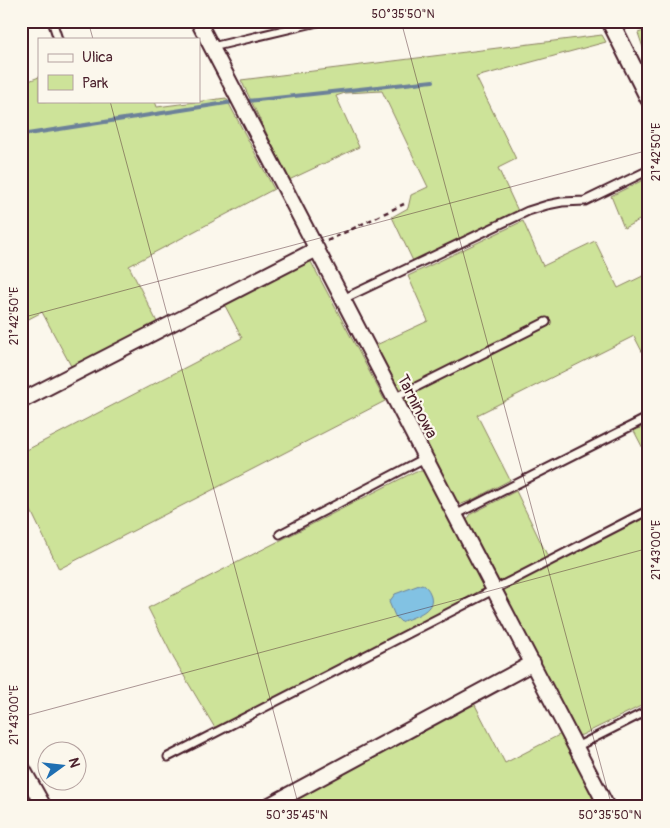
<svg xmlns="http://www.w3.org/2000/svg" width="670" height="828" viewBox="0 0 670 828" font-family="Pangolin,sans-serif">
  <style>
    .green { fill: #cde399; stroke: #8c8162 }
    .water { fill: #82c2e3; stroke: #6c8199 }
    .lines { fill: none; stroke-linecap: round; stroke-linejoin: round }
    .stream { stroke: #6c8199; stroke-width: 4 }
    .service-casing { stroke: #4a1f2b; stroke-width: 11 }
    .minor-casing { stroke: #4a1f2b; stroke-width: 18 }
    .tertiary-casing { stroke: #4a1f2b; stroke-width: 20 }
    .path { stroke: #4a1f2b; stroke-width: 2.5; stroke-dasharray: 5 4; stroke-linecap: butt }
    .service { stroke: #fbf7ec; stroke-width: 7 }
    .minor { stroke: #fbf7ec; stroke-width: 14 }
    .tertiary { stroke: #fbf7ec; stroke-width: 16 }
    .ticks { fill: none; stroke: #4a1f2b; stroke-width: 1; stroke-opacity: 0.45 }
    .labels { text-anchor: middle; stroke-width: 4.5; stroke-linejoin: round; paint-order: stroke }
    .street-label { font-size: 16px; fill: #4a1f2b; stroke: #fbf7ec }
    .neatline { fill: none; stroke: #4a1f2b; stroke-width: 2 }
    .ticks-label { font-size: 12px; text-anchor: middle; fill: #4a1f2b }
  </style>
  <rect width="100%" height="100%" fill="#fbf7ec"/>
  <filter id="ink" filterUnits="userSpaceOnUse"><feTurbulence type="fractalNoise" baseFrequency=".02" numOctaves="2"/><feDisplacementMap in="SourceGraphic" scale="10" xChannelSelector="R" yChannelSelector="G"/><feConvolveMatrix kernelMatrix="1 2 1 2 8 2 1 2 1" color-interpolation-filters="sRGB"/></filter>
  <g filter="url(#ink)">
    <path class="green" d="M 649,29 L 649,65 L 638,33 Z
      M 602,35 L 606,42 L 476,77 L 516,159 L 498,168 L 518,211 L 413,261 L 392,217 L 408,208 L 411,195 L 428,187 L 382,91 L 345,93 L 336,96 L 359,147 L 289,180 L 241,80 Z
      M 39,77 L 39,101 L 155,101 L 157,107 L 226,98 L 274,189 L 129,266 L 158,324 L 310,260 L 385,401 L 59,569 L 21,490 L 21,453 L 242,338 L 223,302 L 78,379 L 42,312 L 21,323 L 21,84 Z
      M 649,177 L 649,215 L 624,228 L 611,196 Z
      M 523,221 L 543,266 L 595,241 L 618,288 L 649,273 L 649,365 L 634,336 L 477,415 L 510,480 L 472,500 L 459,505 L 374,346 L 428,321 L 408,276 Z
      M 649,424 L 649,460 L 634,431 Z
      M 416,471 L 427,471 L 487,583 L 485,589 L 215,728 L 174,659 L 148,608 Z
      M 516,491 L 548,557 L 496,583 L 467,526 L 467,520 L 471,514 Z
      M 649,513 L 649,702 L 582,735 L 577,736 L 499,590 Z
      M 474,703 L 505,763 L 561,734 L 562,730 L 600,807 L 277,807 Z"/>
    <path class="water" d="M 422,584 C 427,587 429,590 431,596 C 435,612 412,617 401,622 L 395,616 L 389,602 L 395,594 Z"/>
    <g class="lines">
      <path class="stream" d="M 247,101 L 433,81
        M 21,135 L 233,102"/>
      <g class="service-casing">
        <path id="service" d="M 52,21 L 58,39
          M 212,47 L 322,21
          M 343,299 L 528,211 L 547,205 L 562,202 L 585,201 L 649,170
          M 394,398 L 546,322
          M 455,515 L 649,417
          M 280,534 L 425,458
          M 576,747 L 649,710
          M 168,757 L 649,510"/>
      </g>
      <g class="minor-casing">
        <path id="minor" d="M 198,21 L 607,807
          M 21,401 L 317,249
          M 21,766 L 44,807
          M 266,807 L 533,663"/>
      </g>
      <g class="tertiary-casing">
        <path id="tertiary" d="M 610,21 L 649,99"/>
      </g>
      <path class="path" d="M 327,241 L 404,204"/>
      <use href="#service" class="service"/>
      <use href="#minor" class="minor"/>
      <use href="#tertiary" class="tertiary"/>
    </g>
  </g>
  <path class="ticks" d="M 88,21 L 93,39M 401,21 L 612,807M 110,101 L 299,807M 21,318 L 649,150M 21,717 L 649,548"/>
  <g class="labels">
    <g class="street-label">
      <text transform="translate(418 406) rotate(63)" y="6">Tarninowa</text>
    </g>
  </g>
  <rect width="670" height="828" fill="none" stroke="#fbf7ec" stroke-width="55"/>
  <rect x="38" y="38" width="162" height="65" fill="#fbf7ec" stroke="#b4a19f"/>
  <rect x="48" y="54" width="25" height="8" fill="#fbf7ec" stroke="#b4a19f"/>
  <text x="82" y="62" font-size="15" fill="#4a1f2b">Ulica</text>
  <rect x="48" y="75" width="25" height="15" fill="#cde399" stroke="#b4a19f"/>
  <text x="82" y="88" font-size="15" fill="#4a1f2b">Park</text>
  <g transform="translate(62 766) rotate(75)"><circle r="24" fill="#fbf7ec" stroke="#b4a19f"/>
  <path d="M0-4L9 19L0 12L-9 19Z" fill="#1f6fb2"/>
  <text y="-8" font-size="14" font-weight="bold" text-anchor="middle" fill="#4a1f2b">N</text>
  </g>
  <rect x="28" y="28" width="614" height="772" class="neatline"/>
  <g class="ticks-label">
    <text x="403" y="18">50°35'50"N</text>
    <text transform="translate(656 152) rotate(-90)" y="4">21°42'50"E</text>
    <text transform="translate(14 316) rotate(-90)" y="4">21°42'50"E</text>
    <text transform="translate(656 550) rotate(-90)" y="4">21°43'00"E</text>
    <text transform="translate(14 715) rotate(-90)" y="4">21°43'00"E</text>
    <text x="297" y="819">50°35'45"N</text>
    <text x="610" y="819">50°35'50"N</text>
  </g>
</svg>
